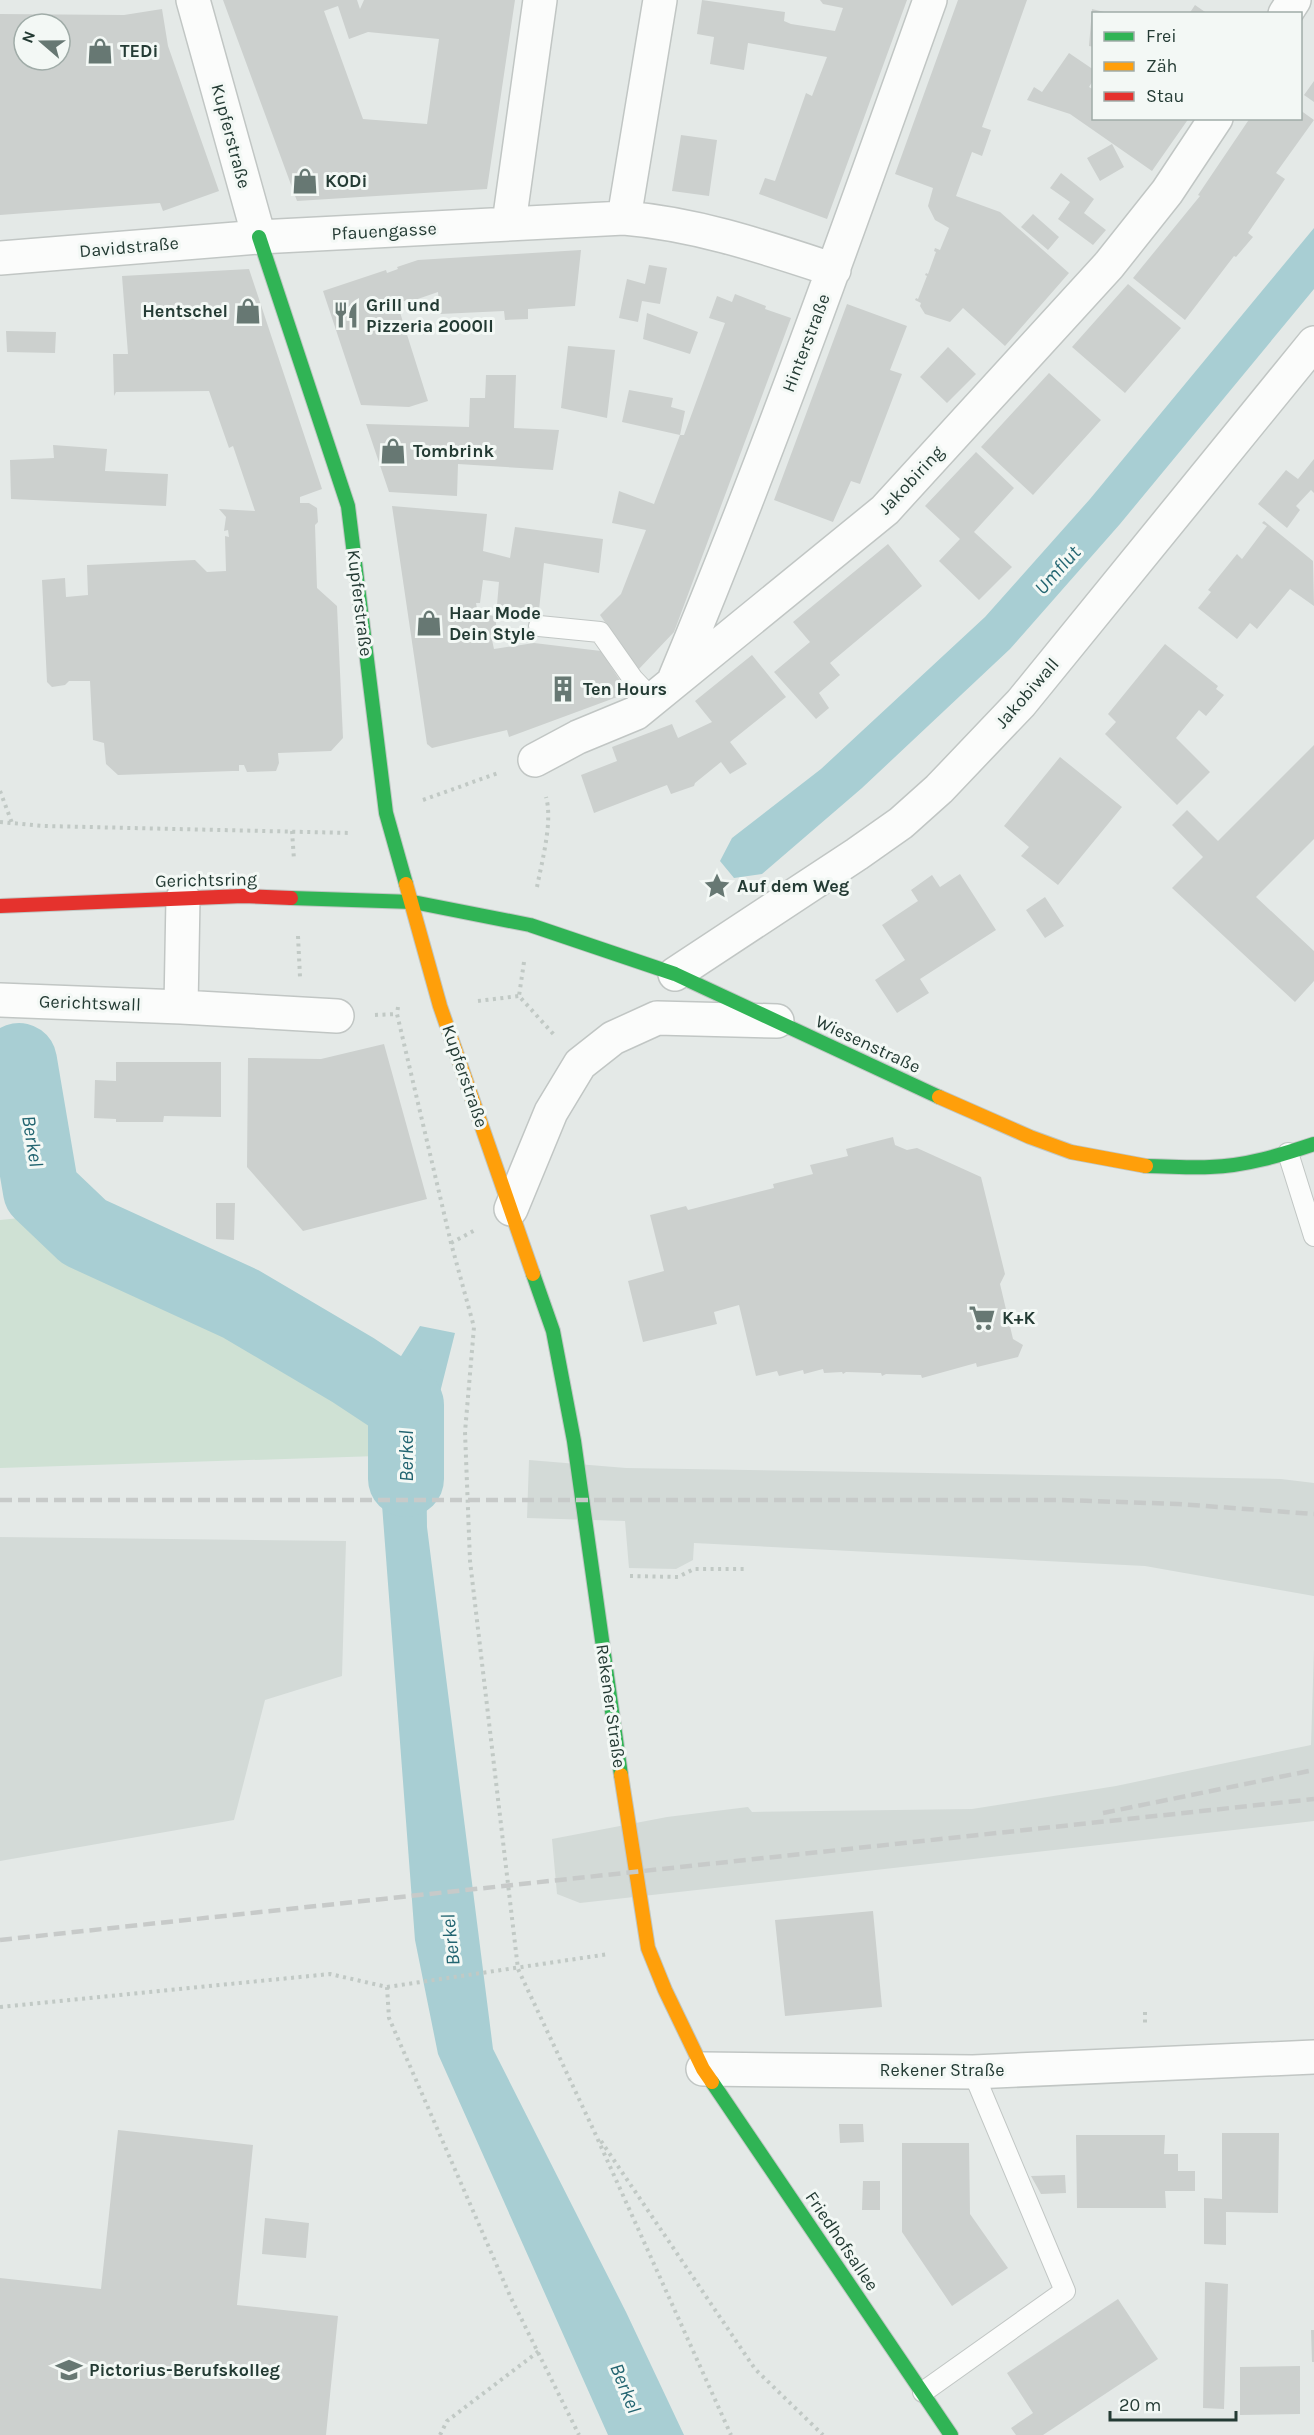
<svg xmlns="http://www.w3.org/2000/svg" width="1314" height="2435" viewBox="0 0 1314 2435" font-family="Karla,sans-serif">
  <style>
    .built { fill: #d3dad7 }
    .green { fill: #cfe1d4 }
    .water { fill: #a8ced3 }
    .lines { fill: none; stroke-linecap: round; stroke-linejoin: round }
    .river { stroke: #a8ced3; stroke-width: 76 }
    .building { fill: #ccd0ce; fill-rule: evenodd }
    .lane-casing { stroke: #c1c6c4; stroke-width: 22 }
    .street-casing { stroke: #c1c6c4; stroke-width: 36 }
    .fast-casing { stroke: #c0c7c4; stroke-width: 16 }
    .slow-casing { stroke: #c0c7c4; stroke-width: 16 }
    .jam-casing { stroke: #c0c7c4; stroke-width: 16 }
    .path { stroke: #c1c9c5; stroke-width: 4; stroke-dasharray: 3 4.5; stroke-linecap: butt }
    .lane { stroke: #fbfcfb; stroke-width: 20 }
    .street { stroke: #fbfcfb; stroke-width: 33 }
    .fast { stroke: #30b455; stroke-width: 14 }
    .slow { stroke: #ff9f0a; stroke-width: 14 }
    .jam { stroke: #e5322d; stroke-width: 14 }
    .rail { stroke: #c7cac9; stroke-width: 4.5; stroke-dasharray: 12 6; stroke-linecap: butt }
    .labels { text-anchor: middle; stroke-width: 6; stroke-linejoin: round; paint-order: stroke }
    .poi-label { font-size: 18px; font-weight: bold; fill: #243b34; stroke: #f3f8f5; text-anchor: start }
    .street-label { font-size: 18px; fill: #243b34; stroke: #f3f8f5 }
    .water-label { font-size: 20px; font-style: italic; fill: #236571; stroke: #f3f8f5 }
  </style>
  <rect width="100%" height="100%" fill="#e4e9e7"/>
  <path class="built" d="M 529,1460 L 626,1468 L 1281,1479 L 1314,1483 L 1314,1596 L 1145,1566 L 694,1543 L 693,1560 L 676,1569 L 629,1568 L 625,1521 L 527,1518 Z
    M 0,1537 L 346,1541 L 342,1676 L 265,1700 L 234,1820 L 0,1861 Z
    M 1314,1649 L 1314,1821 L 580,1903 L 557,1894 L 552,1839 L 667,1817 L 748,1807 L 752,1812 L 972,1809 L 1116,1786 L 1311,1745 Z"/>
  <path class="green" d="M 39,1216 L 128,1271 L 235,1320 L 374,1399 L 378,1456 L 0,1468 L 0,1220 Z"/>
  <path class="water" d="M 1314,228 L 1314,289 L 1120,524 L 1010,649 L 862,788 L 762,874 L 734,878 L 720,861 L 732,838 L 821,769 L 985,617 L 1090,499 Z
    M 420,1326 L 455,1333 L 426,1448 L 427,1527 L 493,2049 L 626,2312 L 684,2435 L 608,2435 L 438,2054 L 415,1940 L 374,1399 Z"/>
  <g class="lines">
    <path class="river" d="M 19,1061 L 41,1191 L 84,1232 L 241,1304 L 353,1370 L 406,1405 L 406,1479"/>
  </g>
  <path class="building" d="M 223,0 L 357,0 L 360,9 L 364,0 L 515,0 L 487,189 L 297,201 ZM 338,6 L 349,39 L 368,32 L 439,39 L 427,124 L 363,119 L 324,11 Z
    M 702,0 L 785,12 L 784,21 L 791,24 L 835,31 L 843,8 L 823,4 L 820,0 L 907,0 L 827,219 L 759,194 L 765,178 L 775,181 L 806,93 L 812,96 L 827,57 L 748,43 L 744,70 L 710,64 L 714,37 L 697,34 Z
    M 958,0 L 1027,0 L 982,127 L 991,130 L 982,156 L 972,152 L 956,196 L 1000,212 L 1069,273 L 1005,346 L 963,308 L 950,322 L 925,314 L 920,306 L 921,303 L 915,300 L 916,298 L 918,299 L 927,276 L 925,275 L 926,273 L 928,274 L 936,252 L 934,251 L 935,248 L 940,250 L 949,228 L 935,220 L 928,206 L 933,188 L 895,174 Z
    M 1195,5 L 1208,14 L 1189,14 Z
    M 162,9 L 168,46 L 219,191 L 163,211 L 160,203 L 0,215 L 0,14 L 124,15 ZM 24,24 L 60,24 L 60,60 L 24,60 Z
    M 1092,9 L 1108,13 L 1094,14 L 1094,47 L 1089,46 Z
    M 1069,53 L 1094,70 L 1094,79 L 1089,87 L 1094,90 L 1094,118 L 1189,118 L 1152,171 L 1070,114 L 1027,100 L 1034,87 L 1042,92 Z
    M 1314,81 L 1314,102 L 1304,95 Z
    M 1300,110 L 1314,120 L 1276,173 L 1285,179 L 1248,233 L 1253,237 L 1236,257 L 1234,256 L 1185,320 L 1133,278 L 1200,196 L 1198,195 L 1250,118 L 1300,118 Z
    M 681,135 L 717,140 L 709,196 L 672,191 Z
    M 1112,144 L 1124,167 L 1100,181 L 1087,158 Z
    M 1061,173 L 1094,199 L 1084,213 L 1106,230 L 1093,245 L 1058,219 L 1070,202 L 1050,188 Z
    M 1033,214 L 1059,237 L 1048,250 L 1021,227 Z
    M 581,250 L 575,306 L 528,309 L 528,319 L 505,320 L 504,311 L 440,314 L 438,292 L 409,302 L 408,300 L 397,303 L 428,401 L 409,407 L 361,405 L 323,291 L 386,270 L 387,273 L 398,269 L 397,267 L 418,260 Z
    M 649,265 L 667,268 L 660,304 L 642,301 L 638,322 L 619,318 L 627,279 L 645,284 Z
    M 249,269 L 322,489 L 300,497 L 300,503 L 309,503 L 317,508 L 318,522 L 315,525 L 317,588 L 337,606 L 343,738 L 331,751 L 278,753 L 279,763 L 276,771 L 247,772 L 244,765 L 239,765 L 239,771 L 233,771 L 118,775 L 106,764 L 104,743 L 93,740 L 90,681 L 69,681 L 65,685 L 52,687 L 47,682 L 42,580 L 65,578 L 66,597 L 88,595 L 87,565 L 195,560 L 207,572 L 226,571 L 225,536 L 229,537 L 228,530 L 224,531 L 226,517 L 219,509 L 255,511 L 233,446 L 229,448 L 209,391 L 116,392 L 114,396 L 113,354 L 128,354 L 122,276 Z
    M 1128,284 L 1181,328 L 1125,393 L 1072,347 Z
    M 735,294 L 766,306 L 765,309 L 791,318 L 674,632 L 638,670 L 600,615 L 621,594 L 646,530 L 612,523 L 619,491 L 654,504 L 680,435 L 622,422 L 629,390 L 673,398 L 671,407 L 685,411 L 680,435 L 684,435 L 725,323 L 709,318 L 717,296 L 732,302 Z
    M 847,304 L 907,326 L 890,370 L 902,374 L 860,484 L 851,481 L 833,522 L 774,500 Z
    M 647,313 L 698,332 L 690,354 L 643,339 Z
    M 6,331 L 56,332 L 55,353 L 7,352 Z
    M 568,346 L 615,350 L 607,418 L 561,408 Z
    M 948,347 L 976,374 L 947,403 L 920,377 Z
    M 1049,373 L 1101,420 L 1033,495 L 981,447 Z
    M 486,375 L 516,375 L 514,428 L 559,430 L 553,470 L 458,464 L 457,496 L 389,492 L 366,424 L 469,427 L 470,398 L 485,398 Z
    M 53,445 L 107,449 L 105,471 L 168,474 L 166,506 L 11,499 L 10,460 L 54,458 Z
    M 976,452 L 1014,488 L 974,532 L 1012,567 L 979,600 L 939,561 L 960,539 L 925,506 Z
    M 1314,459 L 1314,493 L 1311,490 L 1296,506 L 1300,510 L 1287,528 L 1258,504 L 1286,470 L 1298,479 Z
    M 392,506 L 487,514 L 483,551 L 510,558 L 515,527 L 603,539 L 599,573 L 544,563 L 539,610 L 497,605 L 499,582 L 483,580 L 480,603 L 476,603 L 478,614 L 495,616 L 498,639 L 492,640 L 494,649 L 534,643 L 601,651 L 628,693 L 509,737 L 507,730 L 432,748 L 427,744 Z
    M 1264,521 L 1313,561 L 1314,606 L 1290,589 L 1257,629 L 1250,623 L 1237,639 L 1198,608 L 1211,592 L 1208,590 L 1237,554 L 1242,559 L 1267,526 L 1262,523 Z
    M 888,544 L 922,586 L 830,663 L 840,675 L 819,693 L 829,708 L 816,719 L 774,672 L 810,642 L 793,622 Z
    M 1165,644 L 1218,686 L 1216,689 L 1224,695 L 1206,716 L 1199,710 L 1176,738 L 1210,772 L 1177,805 L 1105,734 L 1116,722 L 1108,714 Z
    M 752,655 L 786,697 L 730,742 L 747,764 L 730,774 L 721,762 L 695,783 L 694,786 L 671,794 L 667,785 L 594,813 L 581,775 L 617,761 L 612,747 L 672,724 L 678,738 L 712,722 L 695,701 Z
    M 1314,745 L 1314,839 L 1256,897 L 1314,951 L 1314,981 L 1295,1002 L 1172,888 L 1203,857 L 1172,825 L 1187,810 L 1218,841 Z
    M 1060,757 L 1122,807 L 1058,885 L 1021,856 L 1029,847 L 1004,826 Z
    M 960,874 L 996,930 L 920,979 L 929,993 L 897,1013 L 875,980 L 905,960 L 882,925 L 918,901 L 911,890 L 932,875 L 940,887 Z
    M 1045,897 L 1064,926 L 1045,938 L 1026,910 Z
    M 384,1044 L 427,1199 L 303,1231 L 247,1167 L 248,1058 L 321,1059 Z
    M 116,1062 L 221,1062 L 221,1117 L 164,1116 L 163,1122 L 116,1122 L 116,1119 L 94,1118 L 95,1080 L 116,1081 Z
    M 893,1137 L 895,1145 L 907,1150 L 917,1148 L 981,1177 L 1005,1274 L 1000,1284 L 1013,1339 L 1023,1345 L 1018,1357 L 977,1367 L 976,1363 L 922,1378 L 921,1375 L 886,1374 L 882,1376 L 881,1373 L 846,1372 L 843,1374 L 842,1372 L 824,1373 L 823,1369 L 804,1374 L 803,1370 L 779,1376 L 777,1371 L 756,1376 L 739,1305 L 714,1312 L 717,1324 L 643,1342 L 628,1281 L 664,1271 L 650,1215 L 686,1206 L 688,1210 L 774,1188 L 773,1184 L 813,1174 L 810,1165 L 848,1156 L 846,1149 Z
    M 216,1203 L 235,1203 L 234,1240 L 216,1239 Z
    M 873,1911 L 882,2007 L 785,2016 L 775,1920 Z
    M 839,2124 L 863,2124 L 864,2142 L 840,2143 Z
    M 118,2130 L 253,2145 L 237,2305 L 338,2316 L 326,2435 L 0,2435 L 0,2278 L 101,2289 Z
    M 1222,2133 L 1279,2133 L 1278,2213 L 1226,2212 L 1226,2245 L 1204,2244 L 1204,2198 L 1222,2199 Z
    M 1076,2135 L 1165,2135 L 1164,2154 L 1178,2154 L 1178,2171 L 1195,2171 L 1195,2191 L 1165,2191 L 1166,2208 L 1077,2208 Z
    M 902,2143 L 969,2143 L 970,2214 L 1008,2268 L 952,2306 L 902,2232 Z
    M 1065,2175 L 1066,2193 L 1041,2194 L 1031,2176 Z
    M 863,2181 L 880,2181 L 880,2210 L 862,2210 Z
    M 265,2218 L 309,2223 L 306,2258 L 262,2254 Z
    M 1205,2282 L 1228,2284 L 1224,2409 L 1203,2408 Z
    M 1118,2299 L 1158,2359 L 1043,2435 L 1016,2435 L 1011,2428 L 1033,2413 L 1007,2373 Z
    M 1311,2330 L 1314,2330 L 1314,2362 L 1312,2362 Z
    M 1300,2366 L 1300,2414 L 1240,2415 L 1240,2367 Z"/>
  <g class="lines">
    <g class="lane-casing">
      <path id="lane" d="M 539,626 L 600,632 L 633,679 L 652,699
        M 1288,1153 L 1314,1236
        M 923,2392 L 1065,2291 L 973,2072"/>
    </g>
    <g class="street-casing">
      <path id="street" d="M 193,0 L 259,237
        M 1285,14 L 1294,0
        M 624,218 L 660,0
        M 509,223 L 540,0
        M 0,258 L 259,237 L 624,218 C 697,224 764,247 834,270
        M 675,678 C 768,455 849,227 930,0
        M 535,760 L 578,737 L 636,713 L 885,510 L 1109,265 L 1167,192 L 1216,118
        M 675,974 L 857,854 L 901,823 L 939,789 L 1021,703 L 1314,343
        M 0,1000 L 181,1007 L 337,1016
        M 181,1007 L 183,898
        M 511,1209 L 551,1112 L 580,1064 L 613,1038 L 657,1018 L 777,1021
        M 703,2069 L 973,2072 L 1314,2057"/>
    </g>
    <g class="fast-casing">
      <path id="fast" d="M 259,237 L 348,506 L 386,813 L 406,884
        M 291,898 L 413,902 L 530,925 L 675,974 L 939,1097
        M 1146,1166 C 1167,1166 1189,1168 1210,1167 C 1246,1166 1281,1155 1314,1144
        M 533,1274 L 553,1331 L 574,1441 L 621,1775
        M 712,2082 L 951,2435"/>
    </g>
    <g class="slow-casing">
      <path id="slow" d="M 406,884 L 440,1006 L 533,1274
        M 939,1097 L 1030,1137 L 1071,1152 L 1146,1166
        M 621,1775 L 648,1948 L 665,1990 L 703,2069 L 712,2082"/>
    </g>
    <g class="jam-casing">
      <path id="jam" d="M 0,906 L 243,896 L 291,898"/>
    </g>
    <path class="path" d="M 0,791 L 12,823
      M 423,800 L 498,773
      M 0,822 L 44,826 L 352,833
      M 292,831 L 294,860
      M 537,887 C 542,861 553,821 546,797
      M 298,936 L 300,977
      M 524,962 L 519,996 L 556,1037
      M 478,1001 L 519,996
      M 398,1007 L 397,1014 L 451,1243 L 474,1327 L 465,1432 L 470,1561 L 518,1969 L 594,2131 L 731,2435
      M 375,1015 L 397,1014
      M 451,1243 L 477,1229
      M 630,1576 L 678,1577 L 694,1569 L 747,1569
      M 387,1987 L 609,1954
      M 0,2007 L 330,1974 L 387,1987 L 389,2018 L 511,2298 L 579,2435
      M 1145,2012 L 1145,2027
      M 601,2141 L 755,2369 L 823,2435
      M 440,2435 L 447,2421 L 539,2351"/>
    <use href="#lane" class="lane"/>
    <use href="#street" class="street"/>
    <use href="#fast" class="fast"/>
    <use href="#slow" class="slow"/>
    <use href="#jam" class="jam"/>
    <path class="rail" d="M 0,1500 L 1062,1500 L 1178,1504 L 1314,1514
      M 1103,1813 L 1314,1770
      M 0,1940 L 1314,1799"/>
  </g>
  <defs>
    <g id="shop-bare" transform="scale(2.07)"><path d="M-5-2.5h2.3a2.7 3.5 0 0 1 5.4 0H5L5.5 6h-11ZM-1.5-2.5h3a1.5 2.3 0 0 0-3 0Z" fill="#677873" stroke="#f3f8f5" stroke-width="2.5" paint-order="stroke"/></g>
    <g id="restaurant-bare" transform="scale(2.07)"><path d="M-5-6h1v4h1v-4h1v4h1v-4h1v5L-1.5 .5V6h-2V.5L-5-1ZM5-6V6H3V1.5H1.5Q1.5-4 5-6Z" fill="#677873" stroke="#f3f8f5" stroke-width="2.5" paint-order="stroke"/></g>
    <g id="building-bare" transform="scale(2.07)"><path d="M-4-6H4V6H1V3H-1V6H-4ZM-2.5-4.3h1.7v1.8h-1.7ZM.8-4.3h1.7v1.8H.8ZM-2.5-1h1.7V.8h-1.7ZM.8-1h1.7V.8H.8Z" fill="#677873" stroke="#f3f8f5" stroke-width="2.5" paint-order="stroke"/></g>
    <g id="sight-bare" transform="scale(2.07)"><path d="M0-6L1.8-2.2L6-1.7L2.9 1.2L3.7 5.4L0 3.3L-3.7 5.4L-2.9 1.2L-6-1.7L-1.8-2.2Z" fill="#677873" stroke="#f3f8f5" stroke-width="2.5" paint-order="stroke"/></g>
    <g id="supermarket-bare" transform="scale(2.07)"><path d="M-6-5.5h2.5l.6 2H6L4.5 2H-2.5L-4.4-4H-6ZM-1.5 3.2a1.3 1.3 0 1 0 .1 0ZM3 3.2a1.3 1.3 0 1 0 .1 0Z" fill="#677873" stroke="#f3f8f5" stroke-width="2.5" paint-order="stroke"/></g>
    <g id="school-bare" transform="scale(2.07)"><path d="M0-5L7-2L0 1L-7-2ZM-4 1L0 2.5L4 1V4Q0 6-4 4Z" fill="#677873" stroke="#f3f8f5" stroke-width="2.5" paint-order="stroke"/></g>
  </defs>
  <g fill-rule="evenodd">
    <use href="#shop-bare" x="100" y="51"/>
    <use href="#shop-bare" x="305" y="181"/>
    <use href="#shop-bare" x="248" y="311"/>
    <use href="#restaurant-bare" x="346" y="315"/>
    <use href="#shop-bare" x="393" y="451"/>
    <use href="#shop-bare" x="429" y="623"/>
    <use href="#building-bare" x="563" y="689"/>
    <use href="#sight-bare" x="717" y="886"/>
    <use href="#supermarket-bare" x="982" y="1318"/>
    <use href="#school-bare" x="69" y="2370"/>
  </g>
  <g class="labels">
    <g class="poi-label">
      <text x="120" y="57">TEDi</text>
      <text x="325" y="187">KODi</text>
      <text x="366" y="311">Grill und<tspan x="366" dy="21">Pizzeria 2000II</tspan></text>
      <text x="228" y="317" text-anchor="end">Hentschel</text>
      <text x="413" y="457">Tombrink</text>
      <text x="449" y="619">Haar Mode<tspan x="449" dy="21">Dein Style</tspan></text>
      <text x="583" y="695">Ten Hours</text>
      <text x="737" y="892">Auf dem Weg</text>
      <text x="1002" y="1324">K+K</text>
      <text x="89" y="2376">Pictorius-Berufskolleg</text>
    </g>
    <g class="street-label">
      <text transform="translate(231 136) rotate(75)" y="6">Kupferstraße</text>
      <text transform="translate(384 231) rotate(-3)" y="6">Pfauengasse</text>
      <text transform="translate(129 247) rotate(-5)" y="6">Davidstraße</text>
      <text transform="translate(806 343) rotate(-69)" y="6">Hinterstraße</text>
      <text transform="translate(911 480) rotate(-47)" y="6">Jakobiring</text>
      <text transform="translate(360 603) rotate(83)" y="6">Kupferstraße</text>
      <text transform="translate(1027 693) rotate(-49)" y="6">Jakobiwall</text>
      <text transform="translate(206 880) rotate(-1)" y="6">Gerichtsring</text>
      <text transform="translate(90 1003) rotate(2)" y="6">Gerichtswall</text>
      <text transform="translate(868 1044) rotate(25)" y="6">Wiesenstraße</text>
      <text transform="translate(465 1076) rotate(71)" y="6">Kupferstraße</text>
      <text transform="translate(611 1706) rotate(82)" y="6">Rekener Straße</text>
      <text x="942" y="2076">Rekener Straße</text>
      <text transform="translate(842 2241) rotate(56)" y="6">Friedhofsallee</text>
    </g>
    <g class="water-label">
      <text transform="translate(1057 570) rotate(-48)" y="7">Umflut</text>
      <text transform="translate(33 1141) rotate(81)" y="7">Berkel</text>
      <text transform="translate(406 1456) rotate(-90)" y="7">Berkel</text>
      <text transform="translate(450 1940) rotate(-96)" y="7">Berkel</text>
      <text transform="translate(626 2388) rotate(68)" y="7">Berkel</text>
    </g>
  </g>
  <rect x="1092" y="12" width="210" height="108" fill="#f3f8f5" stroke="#a0aca8" stroke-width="1.5"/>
  <rect x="1104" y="32" width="30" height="9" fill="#30b455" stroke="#a0aca8" stroke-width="1.5"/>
  <text x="1146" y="42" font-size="18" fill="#243b34">Frei</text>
  <rect x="1104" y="62" width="30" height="9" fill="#ff9f0a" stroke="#a0aca8" stroke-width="1.5"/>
  <text x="1146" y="72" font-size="18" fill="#243b34">Zäh</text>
  <rect x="1104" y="92" width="30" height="9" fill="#e5322d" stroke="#a0aca8" stroke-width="1.5"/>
  <text x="1146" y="102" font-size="18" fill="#243b34">Stau</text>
  <g transform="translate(42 42) rotate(290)"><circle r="28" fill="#f3f8f5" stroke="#a0aca8" stroke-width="1.5"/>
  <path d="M0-4.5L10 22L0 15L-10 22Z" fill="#677873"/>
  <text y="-9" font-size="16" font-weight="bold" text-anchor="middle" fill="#243b34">N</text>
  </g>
  <path d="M1110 2411v9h126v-9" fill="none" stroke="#243b34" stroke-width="3"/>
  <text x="1119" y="2411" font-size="18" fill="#243b34" stroke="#f3f8f5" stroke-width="4.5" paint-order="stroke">20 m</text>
</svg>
